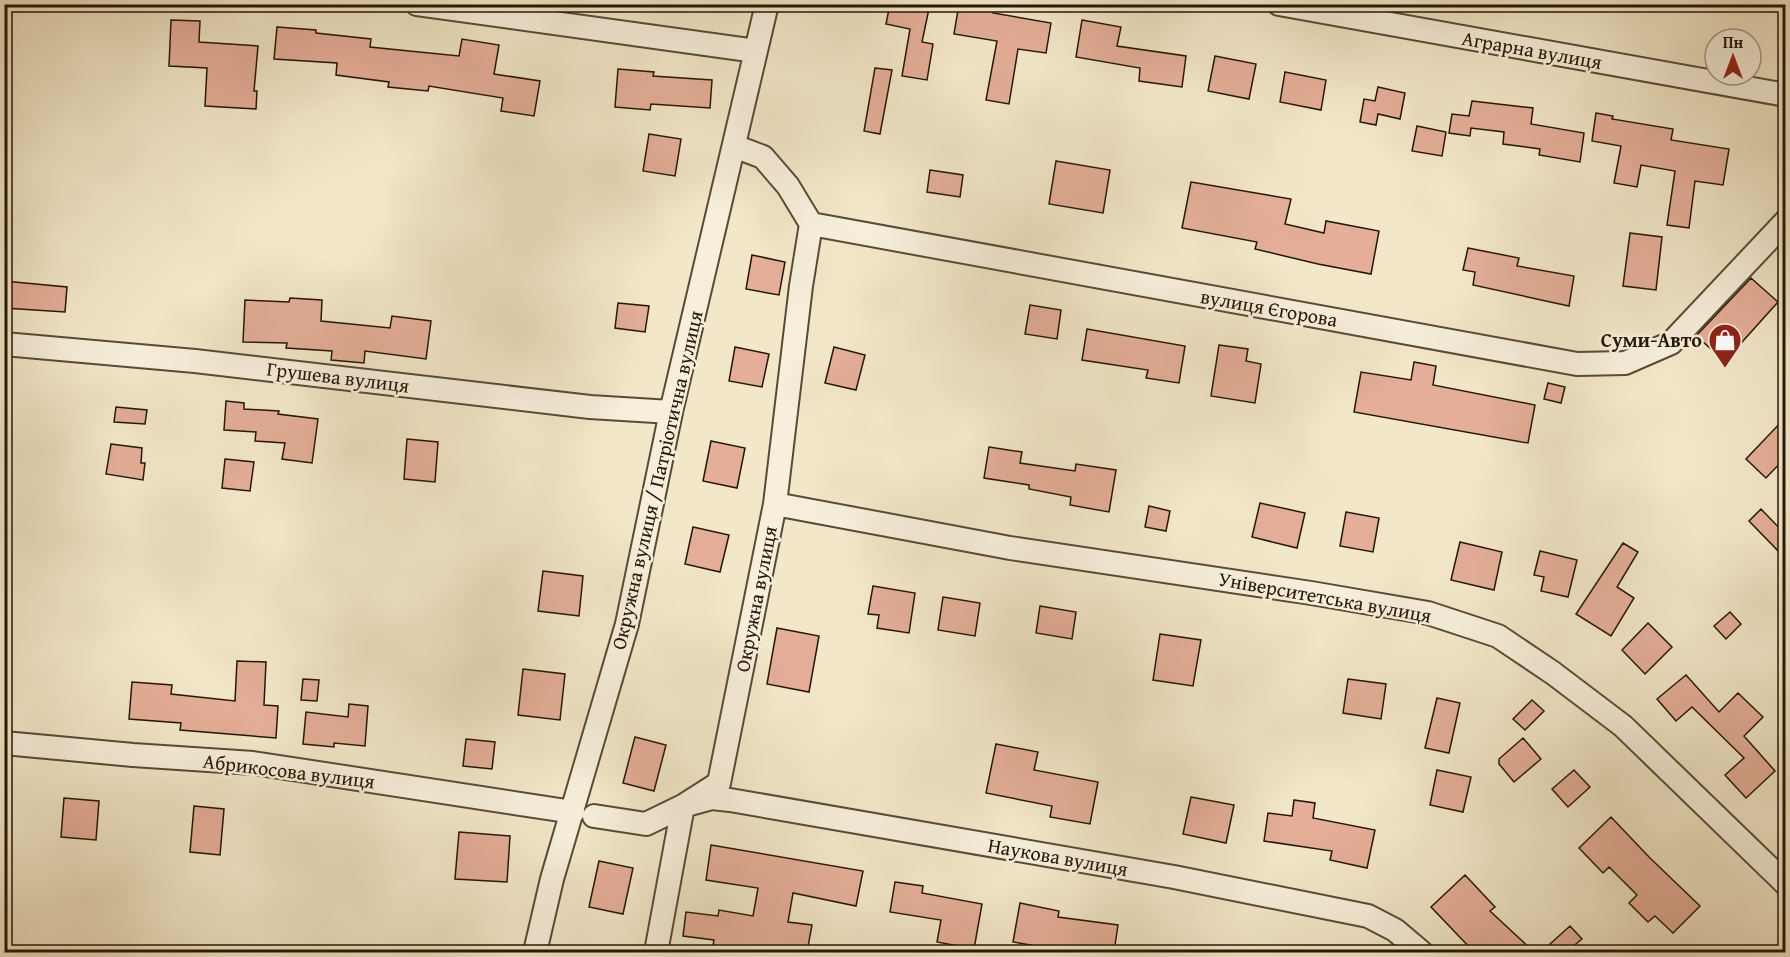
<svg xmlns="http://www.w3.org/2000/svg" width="1790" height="957" viewBox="0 0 1790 957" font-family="'Gentium Book Plus',serif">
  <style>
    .building { fill: #e4ae98; stroke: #251706; stroke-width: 1.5 }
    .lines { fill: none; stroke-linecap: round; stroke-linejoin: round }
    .street-casing { stroke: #584b36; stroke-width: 26 }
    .street { stroke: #f7efdb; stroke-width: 22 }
    .labels { text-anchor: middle; stroke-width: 5; stroke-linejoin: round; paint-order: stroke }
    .street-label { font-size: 20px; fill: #251706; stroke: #f7efdb }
    .poi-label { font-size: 20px; font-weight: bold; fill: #251706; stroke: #f7efdb; text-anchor: end }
  </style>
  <rect width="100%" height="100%" fill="#f2e7c8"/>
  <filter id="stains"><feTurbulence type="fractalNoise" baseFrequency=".00333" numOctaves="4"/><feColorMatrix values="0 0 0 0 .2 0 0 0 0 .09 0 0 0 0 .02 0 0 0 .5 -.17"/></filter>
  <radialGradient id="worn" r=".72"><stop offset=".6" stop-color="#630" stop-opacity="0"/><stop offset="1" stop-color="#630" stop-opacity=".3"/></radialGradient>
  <path class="building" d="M 890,4 L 930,4 L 922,42 L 933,44 L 927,80 L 902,76 L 910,29 L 886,24 Z
    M 959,4 L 994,7 L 993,13 L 1051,23 L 1046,53 L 1018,49 L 1009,104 L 986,100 L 997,41 L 954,34 Z
    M 171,20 L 200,21 L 199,42 L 258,46 L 254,91 L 257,91 L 256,109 L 205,106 L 207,68 L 169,66 Z
    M 1082,20 L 1121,27 L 1117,46 L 1186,56 L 1182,87 L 1139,81 L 1140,68 L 1076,57 Z
    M 277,27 L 316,30 L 316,33 L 371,39 L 370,47 L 459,56 L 462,39 L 499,45 L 494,74 L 540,81 L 534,116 L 501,111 L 503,98 L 429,86 L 428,91 L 388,87 L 389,82 L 336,75 L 337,63 L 274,59 Z
    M 1215,56 L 1256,64 L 1249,99 L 1208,91 Z
    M 875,68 L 892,70 L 880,134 L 864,131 Z
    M 618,69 L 654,72 L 653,76 L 712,80 L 710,108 L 651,104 L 650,110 L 615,107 Z
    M 1285,72 L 1326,80 L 1321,110 L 1280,102 Z
    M 1378,87 L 1405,93 L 1400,119 L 1378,114 L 1376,125 L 1360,122 L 1364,99 L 1375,101 Z
    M 1472,101 L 1533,108 L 1531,124 L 1584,133 L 1580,162 L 1539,155 L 1540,149 L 1503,144 L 1504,132 L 1471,128 L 1470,136 L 1449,133 L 1452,114 L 1469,116 Z
    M 1596,113 L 1613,116 L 1612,119 L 1673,129 L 1671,140 L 1729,149 L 1723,185 L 1695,181 L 1689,228 L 1667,225 L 1675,171 L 1641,165 L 1637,187 L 1614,183 L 1621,146 L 1592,141 Z
    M 1417,126 L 1446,132 L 1442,156 L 1412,151 Z
    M 649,134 L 681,139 L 675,176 L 643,171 Z
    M 1056,161 L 1110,170 L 1103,213 L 1049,204 Z
    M 930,170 L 963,175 L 960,197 L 927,192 Z
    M 1191,182 L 1291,199 L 1285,224 L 1324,233 L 1326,221 L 1379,231 L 1371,274 L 1318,264 L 1255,249 L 1257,242 L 1182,228 Z
    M 1630,233 L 1662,237 L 1656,290 L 1623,286 Z
    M 1468,248 L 1519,258 L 1517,266 L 1574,276 L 1569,306 L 1473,285 L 1475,272 L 1463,270 Z
    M 752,255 L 785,262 L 779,295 L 746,289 Z
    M 1751,278 L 1778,302 L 1725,361 L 1696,336 Z
    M 4,281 L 67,287 L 65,312 L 4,308 Z
    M 290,298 L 322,300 L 321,321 L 390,328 L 392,316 L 431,321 L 426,359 L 365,351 L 364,363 L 331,360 L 332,351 L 286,348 L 287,343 L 243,342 L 245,300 L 289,302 Z
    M 618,303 L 649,306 L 645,332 L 615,328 Z
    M 1030,305 L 1061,310 L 1057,339 L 1025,334 Z
    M 1087,329 L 1185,346 L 1179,383 L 1146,378 L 1148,370 L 1082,360 Z
    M 1219,345 L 1248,349 L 1246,361 L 1261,364 L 1255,403 L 1211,396 Z
    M 735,347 L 769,354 L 762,387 L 729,381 Z
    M 834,347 L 865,355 L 856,390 L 825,383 Z
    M 1414,362 L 1436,366 L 1433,385 L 1535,405 L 1528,443 L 1354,412 L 1361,372 L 1411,380 Z
    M 1548,383 L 1565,387 L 1561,403 L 1544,399 Z
    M 226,401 L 244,403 L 244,409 L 279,411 L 278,414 L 318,419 L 312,463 L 282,459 L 285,443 L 255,441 L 256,432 L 224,430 Z
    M 116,407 L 147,410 L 145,424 L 114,422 Z
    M 1785,418 L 1785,458 L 1766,478 L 1746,459 Z
    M 407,439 L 438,442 L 435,482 L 404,479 Z
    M 711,441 L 745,448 L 737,488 L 703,481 Z
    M 111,444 L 142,448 L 141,463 L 145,463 L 143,480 L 106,474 Z
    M 989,447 L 1022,452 L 1020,463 L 1075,471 L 1076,464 L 1116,470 L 1109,512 L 1070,505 L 1071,497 L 1029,489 L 1029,485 L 984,478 Z
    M 225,459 L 254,462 L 250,491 L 222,488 Z
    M 1260,503 L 1305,513 L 1297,548 L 1252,537 Z
    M 1149,506 L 1170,511 L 1166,531 L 1145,527 Z
    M 1761,509 L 1785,534 L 1785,558 L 1749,521 Z
    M 1346,512 L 1379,518 L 1373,552 L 1340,546 Z
    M 693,527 L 729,535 L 720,572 L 685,564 Z
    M 1460,542 L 1502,552 L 1494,590 L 1451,580 Z
    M 1623,543 L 1638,552 L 1617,587 L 1634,598 L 1611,636 L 1576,614 Z
    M 1540,551 L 1577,560 L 1568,597 L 1541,591 L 1544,577 L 1534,575 Z
    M 543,571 L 583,576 L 579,616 L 538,611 Z
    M 873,586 L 915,593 L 909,633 L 877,628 L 879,615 L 868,614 Z
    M 943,597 L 980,603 L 975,636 L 938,630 Z
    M 1040,606 L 1076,612 L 1072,639 L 1036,633 Z
    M 1730,612 L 1741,624 L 1726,639 L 1714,626 Z
    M 1648,623 L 1672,647 L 1645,674 L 1622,650 Z
    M 777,628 L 819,636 L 809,692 L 767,684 Z
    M 1160,634 L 1201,640 L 1193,686 L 1153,680 Z
    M 237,661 L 266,662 L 264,705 L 278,706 L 276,738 L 180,730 L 181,723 L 129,719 L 132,682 L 172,685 L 171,694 L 235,701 Z
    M 523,669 L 565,674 L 560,720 L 518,715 Z
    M 1686,675 L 1719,712 L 1738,693 L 1763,717 L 1744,736 L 1775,771 L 1746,798 L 1725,775 L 1744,758 L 1692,707 L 1676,721 L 1657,699 Z
    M 303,679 L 319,680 L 317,701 L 301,700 Z
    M 1348,679 L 1386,684 L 1381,719 L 1343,713 Z
    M 1437,698 L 1460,703 L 1449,753 L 1425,748 Z
    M 1532,700 L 1544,711 L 1525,730 L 1513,719 Z
    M 349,704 L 368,706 L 365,746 L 334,743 L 334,747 L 303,744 L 306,712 L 348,717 Z
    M 635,737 L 666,745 L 654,791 L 623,783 Z
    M 1523,738 L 1541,759 L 1514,782 L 1499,764 L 1499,759 Z
    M 466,739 L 495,742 L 492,769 L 463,766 Z
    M 996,744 L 1038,752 L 1034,770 L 1098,782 L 1090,824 L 1050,817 L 1052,806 L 986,793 Z
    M 1437,770 L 1471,777 L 1463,812 L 1430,805 Z
    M 1574,770 L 1590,787 L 1568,807 L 1552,789 Z
    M 1191,797 L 1234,805 L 1226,843 L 1183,834 Z
    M 64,798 L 99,801 L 96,840 L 61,837 Z
    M 1294,800 L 1315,803 L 1313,818 L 1375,830 L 1367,868 L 1330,860 L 1332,851 L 1264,841 L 1268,813 L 1292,816 Z
    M 194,806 L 224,809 L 220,855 L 190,852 Z
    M 1611,817 L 1650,858 L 1700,906 L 1673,933 L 1655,916 L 1648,922 L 1629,903 L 1637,895 L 1609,867 L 1603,873 L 1579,848 Z
    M 459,832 L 510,836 L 507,882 L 455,879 Z
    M 711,845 L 863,871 L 856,906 L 793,893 L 788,922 L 812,925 L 807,952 L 712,951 L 714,940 L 683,936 L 686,912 L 718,916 L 719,910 L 753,916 L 758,888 L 706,880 Z
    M 599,861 L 633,868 L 623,914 L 589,907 Z
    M 1465,875 L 1495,907 L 1490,911 L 1534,952 L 1474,952 L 1431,907 Z
    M 895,882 L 923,886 L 922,893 L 982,904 L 974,949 L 937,942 L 941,920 L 890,912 Z
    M 1020,903 L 1059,911 L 1058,917 L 1118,925 L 1114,952 L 1071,952 L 1013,942 Z
    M 1570,926 L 1582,939 L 1566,952 L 1557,952 L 1550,944 Z"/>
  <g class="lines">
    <g class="street-casing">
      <path id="street" d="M 417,4 L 756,51
        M 1279,4 L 1786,95
        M 734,146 L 763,157 L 788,186 L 811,224 L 1577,364 L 1625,363 L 1671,343 L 1786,221
        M 4,344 L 195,361 L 590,407 L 671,412
        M 775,504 L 1010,548 L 1311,593 L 1428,613 L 1498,636 L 1553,673 L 1623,726 L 1786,884
        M 4,743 L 133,755 L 253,763 L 573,812
        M 594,816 L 646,824 L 683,806 L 712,798 L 730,800 L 1174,877 L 1368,916 L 1395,930 L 1421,952
        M 535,952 L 552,879 L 627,624 L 671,412 L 767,4
        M 656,952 L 683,806 L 719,783 L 775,504 L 801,286 L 811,224"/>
    </g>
    <use href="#street" class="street"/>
  </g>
  <defs>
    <g id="shop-pin" transform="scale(1.725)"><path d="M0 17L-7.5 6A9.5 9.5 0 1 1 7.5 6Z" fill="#8f2418" stroke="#f7efdb"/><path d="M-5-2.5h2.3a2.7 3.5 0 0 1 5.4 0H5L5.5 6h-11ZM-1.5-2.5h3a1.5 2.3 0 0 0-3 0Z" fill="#fff"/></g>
  </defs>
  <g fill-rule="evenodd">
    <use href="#shop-pin" x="1725" y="340"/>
  </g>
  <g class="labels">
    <g class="street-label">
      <text transform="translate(1532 50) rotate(10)" y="7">Аграрна вулиця</text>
      <text transform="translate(1269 308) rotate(10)" y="7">вулиця Єгорова</text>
      <text transform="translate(338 377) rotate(7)" y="7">Грушева вулиця</text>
      <text transform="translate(657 480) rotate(-77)" y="7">Окружна вулиця / Патріотична вулиця</text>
      <text transform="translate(1325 597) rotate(10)" y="7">Університетська вулиця</text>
      <text transform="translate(756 599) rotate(-79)" y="7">Окружна вулиця</text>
      <text transform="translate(289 771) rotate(7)" y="7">Абрикосова вулиця</text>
      <text transform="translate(1058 857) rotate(10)" y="7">Наукова вулиця</text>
    </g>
    <g class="poi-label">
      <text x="1702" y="347">Суми-Авто</text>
    </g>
  </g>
  <rect width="1790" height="957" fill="none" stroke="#f2e7c8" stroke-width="24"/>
  <rect x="6" y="6" width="1778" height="945" fill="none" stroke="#251706" stroke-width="3"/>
  <rect x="12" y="12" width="1766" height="933" fill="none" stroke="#251706" stroke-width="1.5"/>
  <g transform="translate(1733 57)"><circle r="28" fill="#f7efdb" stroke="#a39986" stroke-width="1.5"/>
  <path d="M0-4.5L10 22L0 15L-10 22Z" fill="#8f2418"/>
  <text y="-9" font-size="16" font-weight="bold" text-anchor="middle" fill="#251706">Пн</text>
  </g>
  <rect width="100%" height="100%" filter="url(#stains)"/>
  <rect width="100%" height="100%" fill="url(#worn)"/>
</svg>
